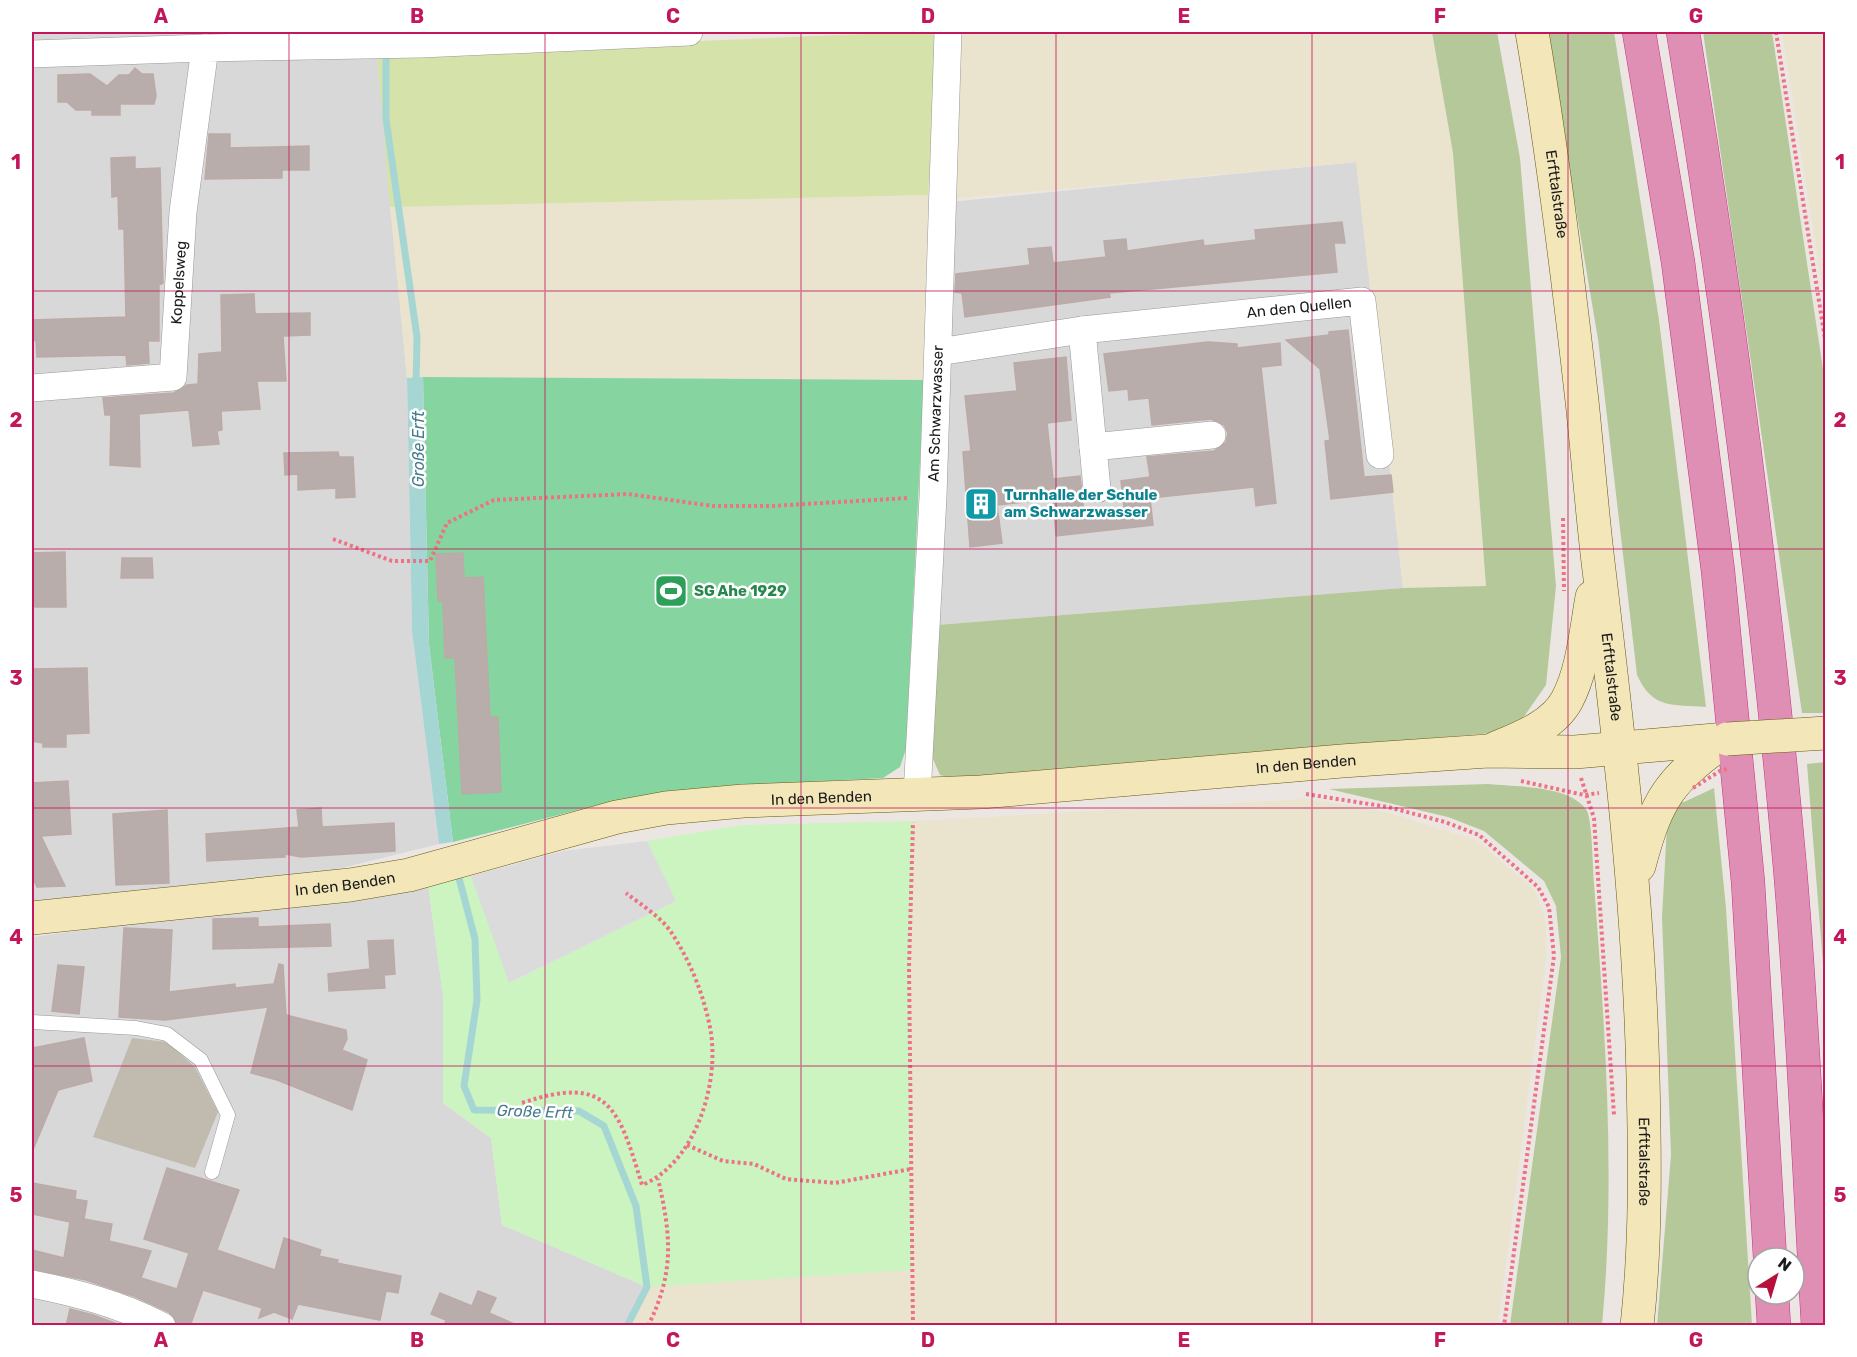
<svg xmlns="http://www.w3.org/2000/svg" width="1857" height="1357" viewBox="0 0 1857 1357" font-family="Rubik,sans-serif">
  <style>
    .residential { fill: #d9d8d9 }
    .construction { fill: #c0bbae }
    .farmland { fill: #eae4ce }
    .grass { fill: #d5e3ab }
    .forest { fill: #b4c89a }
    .park { fill: #cbf4c1 }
    .pitch { fill: #86d5a1 }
    .parking { fill: #dbdbdb }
    .water { fill: #a6d6d4 }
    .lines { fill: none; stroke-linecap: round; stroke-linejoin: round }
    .stream { stroke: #a6d6d4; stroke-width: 7 }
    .building { fill: #b8adab; stroke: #bcaaa6; stroke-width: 1.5 }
    .lane-casing { stroke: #989898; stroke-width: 15 }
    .street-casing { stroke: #989898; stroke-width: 28 }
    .secondary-casing { stroke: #67590e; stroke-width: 34 }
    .highway-casing { stroke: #c6328d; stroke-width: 34 }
    .path { stroke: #ed7286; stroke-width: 4; stroke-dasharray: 3 3; stroke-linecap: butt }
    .lane { stroke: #fff; stroke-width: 14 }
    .street { stroke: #fff; stroke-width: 27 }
    .secondary { stroke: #f3e6b9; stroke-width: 33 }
    .highway { stroke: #de8fb3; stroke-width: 33 }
    .secondary-bridge-casing { stroke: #67590e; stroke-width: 34; stroke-linecap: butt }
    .path-bridge { stroke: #ed7286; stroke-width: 4; stroke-dasharray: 3 3; stroke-linecap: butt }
    .secondary-bridge { stroke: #f3e6b9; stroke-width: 33 }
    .grid { fill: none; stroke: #c2185b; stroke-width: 1.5; stroke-opacity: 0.55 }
    .labels { text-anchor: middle; stroke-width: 5; stroke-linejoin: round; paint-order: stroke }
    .street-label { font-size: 15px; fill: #1b1b1b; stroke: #fff }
    .culture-label { font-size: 15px; font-weight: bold; fill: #0d838f; stroke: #fff; text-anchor: start }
    .leisure-label { font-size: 15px; font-weight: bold; fill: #27864d; stroke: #fff; text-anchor: start }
    .water-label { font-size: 16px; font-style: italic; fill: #477c8c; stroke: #fff }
    .neatline { fill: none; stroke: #c2185b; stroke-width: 2 }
    .grid-label { font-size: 20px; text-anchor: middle; font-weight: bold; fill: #c2185b }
  </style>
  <rect width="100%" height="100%" fill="#ece6e2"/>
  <path class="residential" d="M 32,32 L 375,32 L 407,378 L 412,631 L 439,844 L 322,873 L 32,902 Z
    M 1357,162 L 1403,588 L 937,625 L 950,202 Z
    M 428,884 L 443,996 L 443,1103 L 491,1138 L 502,1225 L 647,1287 L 627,1325 L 32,1325 L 32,937 Z"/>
  <path class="construction" d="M 132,1038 L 167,1042 L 195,1067 L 218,1112 L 195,1168 L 93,1137 Z"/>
  <path class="farmland" d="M 961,32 L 1432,32 L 1453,153 L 1486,586 L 1403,588 L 1356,162 L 952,199 Z
    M 1782,32 L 1825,32 L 1825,305 Z
    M 928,195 L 924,380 L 407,378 L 390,207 Z
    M 1307,799 L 1386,812 L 1476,840 L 1535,890 L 1546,921 L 1546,959 L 1498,1325 L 627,1326 L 647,1287 L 911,1270 L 909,967 L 913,821 Z"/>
  <path class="grass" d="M 909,32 L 940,32 L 928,195 L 390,207 L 377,55 Z"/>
  <path class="forest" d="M 1432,32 L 1497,32 L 1520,158 L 1556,586 L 1546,685 L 1523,718 L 1493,733 L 951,778 L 940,775 L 928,748 L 937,625 L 1403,588 L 1486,586 L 1453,153 Z
    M 1546,32 L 1614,32 L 1659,320 L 1706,707 C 1672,704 1653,710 1637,675 L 1598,339 Z
    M 1703,32 L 1772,32 L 1825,382 L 1825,713 L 1802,713 Z
    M 1825,762 L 1826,762 L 1825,989 L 1807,764 Z
    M 1489,784 C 1516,787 1572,785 1587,811 C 1592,820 1593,870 1594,884 C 1605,1029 1616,1179 1602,1325 L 1510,1325 L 1561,957 L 1556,906 L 1544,881 L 1484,831 L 1448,817 L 1329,789 Z
    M 1714,788 L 1726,908 L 1752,1325 L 1657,1326 L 1671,1155 L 1662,917 L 1667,826 L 1673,800 L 1684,802 Z"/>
  <path class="park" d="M 913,821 L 909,967 L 911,1270 L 647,1287 L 502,1225 L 491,1138 L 443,1103 L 443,996 L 428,884 L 471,876 L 510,983 L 676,901 L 647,841 L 743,825 Z"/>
  <path class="pitch" d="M 423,377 L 924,380 L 906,749 L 900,767 L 883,778 L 735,786 L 605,803 L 453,842 L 429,645 Z"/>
  <path class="parking" d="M 647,841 L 676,901 L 509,983 L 471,876 L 563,851 Z"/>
  <path class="water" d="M 423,377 L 429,645 L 453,842 L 439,844 L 412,631 L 407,378 Z"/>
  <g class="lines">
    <path class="stream" d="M 386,49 L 386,119 L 417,337 L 416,387
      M 459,878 L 475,939 L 477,1000 L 464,1086 L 474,1110 L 579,1111 L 604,1126 L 636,1206 L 647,1287 L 627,1326"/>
  </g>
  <path class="building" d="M 135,68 L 142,74 L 153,74 L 156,96 L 154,104 L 120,104 L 120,115 L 92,115 L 92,110 L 76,110 L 67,102 L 58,102 L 58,75 L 90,74 L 107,86 L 119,75 L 129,75 Z
    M 209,134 L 230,134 L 230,148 L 309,146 L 309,170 L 282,170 L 282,178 L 205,179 Z
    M 135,157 L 135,169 L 160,168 L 163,283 L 159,285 L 159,341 L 148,341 L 149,363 L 127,365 L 126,355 L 37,357 L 36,340 L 32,341 L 32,320 L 126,317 L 124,229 L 119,229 L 118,196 L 112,197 L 111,158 Z
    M 1342,222 L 1345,243 L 1334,243 L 1337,272 L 1109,293 L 1110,297 L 965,317 L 962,293 L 955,292 L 956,274 L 1030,265 L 1028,249 L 1051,247 L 1053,263 L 1106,257 L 1104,241 L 1126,239 L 1127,251 L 1203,240 L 1204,246 L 1256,240 L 1255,230 Z
    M 254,294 L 255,314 L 310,313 L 310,335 L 283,336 L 286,381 L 257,381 L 260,409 L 221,411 L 222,430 L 217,431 L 219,444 L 193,446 L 189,410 L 139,414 L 140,467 L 110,465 L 111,415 L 105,415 L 103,398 L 174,393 L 187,385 L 198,384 L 199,354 L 222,352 L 221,295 Z
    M 1348,330 L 1364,477 L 1391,475 L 1393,492 L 1331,499 L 1325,441 L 1330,440 L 1320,369 L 1286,340 L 1329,335 L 1329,332 Z
    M 1208,342 L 1237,344 L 1237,348 L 1280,343 L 1281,365 L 1261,367 L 1276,503 L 1256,506 L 1254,487 L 1150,498 L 1153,525 L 1056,536 L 1053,499 L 997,505 L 1002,543 L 970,547 L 963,452 L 971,451 L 965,396 L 1017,391 L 1014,363 L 1066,357 L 1071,420 L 1047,423 L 1053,479 L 1080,476 L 1084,513 L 1124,508 L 1121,481 L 1150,477 L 1147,457 L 1214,451 L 1226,442 L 1228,433 L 1224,425 L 1211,419 L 1152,425 L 1149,398 L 1129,400 L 1128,389 L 1109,391 L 1104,354 Z
    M 338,452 L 339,457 L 353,457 L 355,497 L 336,498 L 336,488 L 298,490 L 298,474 L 285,475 L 284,453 Z
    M 65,552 L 66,607 L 35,607 L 33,553 Z
    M 463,553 L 464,578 L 483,577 L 490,717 L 498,717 L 501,792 L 462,794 L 455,658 L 445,658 L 443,601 L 438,601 L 436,554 Z
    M 122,558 L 152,558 L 153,578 L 121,578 Z
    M 87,668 L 89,733 L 66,734 L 66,747 L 43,747 L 43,743 L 32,741 L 32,669 Z
    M 68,781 L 71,834 L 41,836 L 65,886 L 37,887 L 32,876 L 32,783 Z
    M 321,808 L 322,827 L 394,823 L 395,851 L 301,857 L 285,854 L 285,857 L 207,861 L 206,834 L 299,827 L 297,810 Z
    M 167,810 L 169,883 L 116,885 L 113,814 Z
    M 258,918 L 258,927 L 330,924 L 331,946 L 213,949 L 213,919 Z
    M 124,928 L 172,930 L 169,992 L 235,984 L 235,988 L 274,984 L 279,964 L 283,965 L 286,1015 L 346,1030 L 347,1039 L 342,1050 L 367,1060 L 352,1110 L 277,1080 L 251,1073 L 268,1007 L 165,1020 L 119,1017 Z
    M 393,940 L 395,974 L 384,975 L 385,988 L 329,991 L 328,974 L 370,969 L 368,941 Z
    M 58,965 L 84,967 L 79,1014 L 52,1011 Z
    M 84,1038 L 92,1081 L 58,1090 L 32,1152 L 32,1048 Z
    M 167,1168 L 239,1190 L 217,1250 L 275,1270 L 284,1238 L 321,1250 L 319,1256 L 338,1260 L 337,1263 L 401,1276 L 398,1293 L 386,1291 L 380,1320 L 298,1304 L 292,1319 L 274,1312 L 259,1318 L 262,1308 L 203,1290 L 190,1326 L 178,1326 L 169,1312 L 136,1297 L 86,1280 L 32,1269 L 32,1250 L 64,1258 L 70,1222 L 32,1214 L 32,1183 L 76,1191 L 75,1199 L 87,1201 L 84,1219 L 112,1224 L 109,1241 L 151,1251 L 141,1278 L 177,1289 L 189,1253 L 144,1239 Z
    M 478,1291 L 496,1298 L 489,1313 L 519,1326 L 444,1326 L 446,1320 L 431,1314 L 440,1293 L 472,1306 Z
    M 70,1309 L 93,1315 L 123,1326 L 66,1326 Z"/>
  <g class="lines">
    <g class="lane-casing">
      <path id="lane" d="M 32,1022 L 136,1028 L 167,1034 L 201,1060 L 228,1115 L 212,1172"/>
    </g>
    <g class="street-casing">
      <g id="street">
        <path d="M 32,54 L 205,48"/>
        <path d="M 1082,330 L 1097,489"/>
        <path id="s1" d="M 938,352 L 1082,330 L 1362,301 L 1380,455"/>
        <path id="s2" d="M 32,388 L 173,377 L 183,212 L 205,48 L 422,44 L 689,32"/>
        <path d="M 1093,447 L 1212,435"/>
        <path id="s3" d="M 917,795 L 933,497 L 948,32"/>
        <path d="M 32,1284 C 77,1293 120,1304 162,1326"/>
      </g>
    </g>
    <g class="secondary-casing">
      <g id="secondary">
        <path id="s4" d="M 1532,32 C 1553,154 1568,277 1582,401 C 1588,457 1592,514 1599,570 C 1619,739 1639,907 1643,1077 C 1645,1160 1646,1243 1637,1326"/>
        <path d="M 1496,748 C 1520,738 1553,726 1567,700 C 1583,670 1586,630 1592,597"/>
        <path d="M 1639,866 C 1657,798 1669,780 1727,739"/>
        <path id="s5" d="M 32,918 L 350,885 L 409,875 L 617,817 L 666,808 L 743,801 L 981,792 L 1342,761 L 1488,751 L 1575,752 L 1727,739"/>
      </g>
    </g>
    <g class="highway-casing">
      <path id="highway" d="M 1639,32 L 1678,262 L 1718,571 L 1748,882 L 1770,1258
        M 1683,32 C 1729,310 1765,587 1790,868 C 1803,1020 1809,1173 1818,1326
        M 1772,1294 L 1774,1326"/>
    </g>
    <path class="path" d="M 1776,32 L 1826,345
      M 1563,518 L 1564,591
      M 333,539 L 392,561 L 430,561 L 447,523 L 494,500 L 628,494 L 713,506 L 771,506 L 908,498
      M 1581,778 L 1594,818 L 1614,1115
      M 1521,781 L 1584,795 L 1599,793
      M 1306,794 L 1388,807 L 1445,822 L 1479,835 L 1538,887 L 1549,907 L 1554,956 L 1504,1326
      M 522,1103 C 610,1073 619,1110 642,1185 C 694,1164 719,1087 711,1033 C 705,998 691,962 671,932 C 661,917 640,904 626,893
      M 687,1145 L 723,1161 L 754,1164 L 786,1179 L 835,1183 L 911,1169
      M 648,1326 C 675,1272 671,1235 658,1179
      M 913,1326 L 909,967 L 913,822"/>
    <use href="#lane" class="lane"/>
    <use href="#street" class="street"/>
    <use href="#secondary" class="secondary"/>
    <use href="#highway" class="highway"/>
    <g class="secondary-bridge-casing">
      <path id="secondary-bridge" d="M 1727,739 L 1826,733"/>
    </g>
    <path class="path-bridge" d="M 1693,788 L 1720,771 L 1730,768"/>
    <use href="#secondary-bridge" class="secondary-bridge"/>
  </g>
  <path class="grid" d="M 289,32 L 289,1326M 545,32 L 545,1326M 801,32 L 801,1326M 1056,32 L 1056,1326M 1312,32 L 1312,1326M 1568,32 L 1568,1326M 32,291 L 1826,291M 32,549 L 1826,549M 32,808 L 1826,808M 32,1066 L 1826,1066"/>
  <defs>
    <g id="building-square" transform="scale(1.725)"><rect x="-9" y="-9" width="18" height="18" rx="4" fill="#0f9aa8" stroke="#fff"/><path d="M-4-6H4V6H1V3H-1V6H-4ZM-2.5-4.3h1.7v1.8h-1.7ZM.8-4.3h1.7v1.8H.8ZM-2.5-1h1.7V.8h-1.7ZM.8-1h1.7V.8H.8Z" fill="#fff"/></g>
    <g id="stadium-square" transform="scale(1.725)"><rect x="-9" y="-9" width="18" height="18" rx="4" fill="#2e9e5b" stroke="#fff"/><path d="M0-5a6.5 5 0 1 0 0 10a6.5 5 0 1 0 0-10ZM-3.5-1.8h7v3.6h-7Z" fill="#fff"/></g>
  </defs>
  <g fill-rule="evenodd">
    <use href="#building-square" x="981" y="504"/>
    <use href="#stadium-square" x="671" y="591"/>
  </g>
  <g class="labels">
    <g class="street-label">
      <text dy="5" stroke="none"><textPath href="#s4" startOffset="164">Erfttalstraße</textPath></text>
      <text dy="5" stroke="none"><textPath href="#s2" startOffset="236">Koppelsweg</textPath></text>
      <text dy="5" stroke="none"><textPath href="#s1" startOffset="364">An den Quellen</textPath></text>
      <text dy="5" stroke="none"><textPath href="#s3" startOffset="382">Am Schwarzwasser</textPath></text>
      <text dy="5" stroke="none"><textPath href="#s4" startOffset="650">Erfttalstraße</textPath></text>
      <text dy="5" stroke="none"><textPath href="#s5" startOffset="1287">In den Benden</textPath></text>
      <text dy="5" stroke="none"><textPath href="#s5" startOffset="801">In den Benden</textPath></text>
      <text dy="5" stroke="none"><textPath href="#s5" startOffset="315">In den Benden</textPath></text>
      <text dy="5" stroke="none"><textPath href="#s4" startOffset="1136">Erfttalstraße</textPath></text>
    </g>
    <g class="culture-label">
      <text x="1004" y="500">Turnhalle der Schule<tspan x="1004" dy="17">am Schwarzwasser</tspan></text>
    </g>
    <g class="leisure-label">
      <text x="694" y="596">SG Ahe 1929</text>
    </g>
    <g class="water-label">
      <text transform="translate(418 449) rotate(-90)" y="6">Große Erft</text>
      <text transform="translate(535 1111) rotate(2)" y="6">Große Erft</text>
    </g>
  </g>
  <rect width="1857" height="1357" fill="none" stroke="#ffffff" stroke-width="66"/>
  <g transform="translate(1776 1276) rotate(37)"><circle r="28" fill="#ffffff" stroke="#a4a4a4" stroke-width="1.5"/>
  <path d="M0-4.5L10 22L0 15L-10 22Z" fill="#b6113d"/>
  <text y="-9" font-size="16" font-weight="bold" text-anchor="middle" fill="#1b1b1b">N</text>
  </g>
  <rect x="33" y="33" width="1791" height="1291" class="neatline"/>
  <g class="grid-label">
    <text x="161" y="23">A</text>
    <text x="417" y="23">B</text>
    <text x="673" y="23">C</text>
    <text x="928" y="23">D</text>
    <text x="1184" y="23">E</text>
    <text x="1440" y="23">F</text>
    <text x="1696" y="23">G</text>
    <text x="16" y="169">1</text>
    <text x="1840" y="169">1</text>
    <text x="16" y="427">2</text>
    <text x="1840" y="427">2</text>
    <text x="16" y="685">3</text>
    <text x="1840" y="685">3</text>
    <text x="16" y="944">4</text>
    <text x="1840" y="944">4</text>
    <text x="16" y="1202">5</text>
    <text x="1840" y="1202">5</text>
    <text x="161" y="1347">A</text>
    <text x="417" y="1347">B</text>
    <text x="673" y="1347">C</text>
    <text x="928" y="1347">D</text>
    <text x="1184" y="1347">E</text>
    <text x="1440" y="1347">F</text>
    <text x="1696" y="1347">G</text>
  </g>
</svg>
